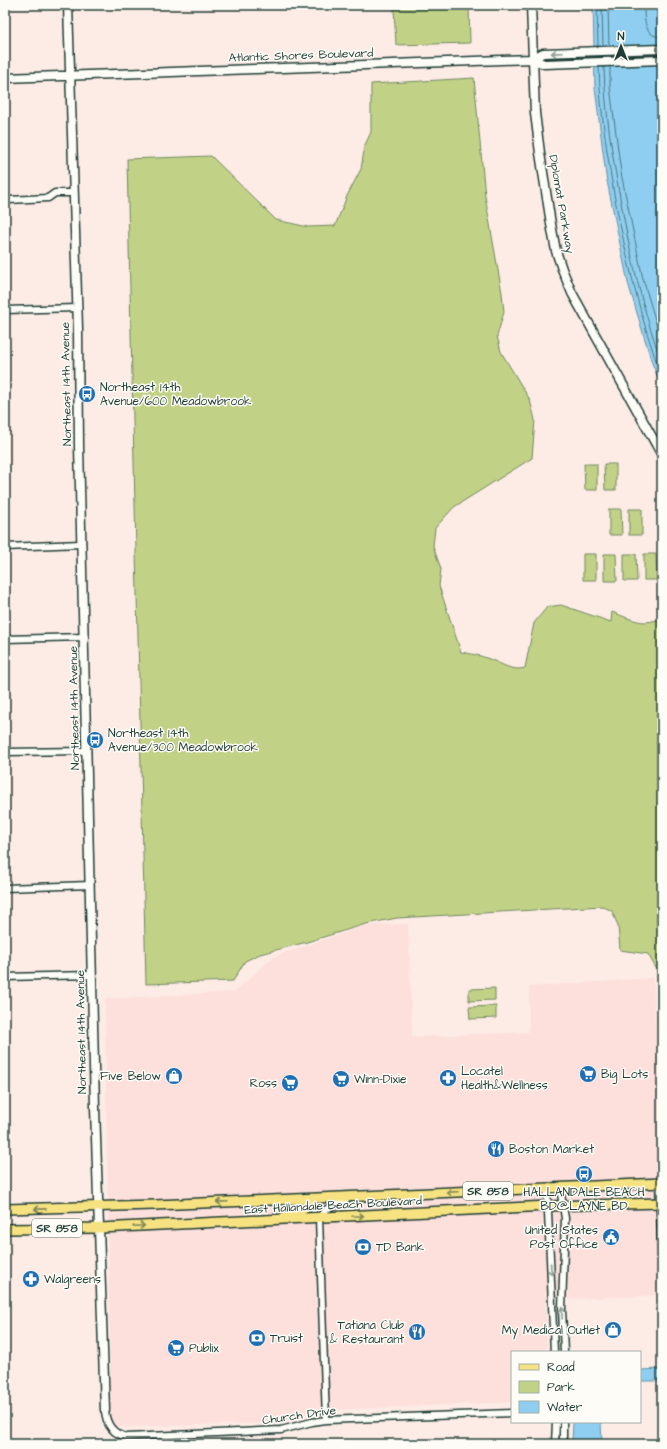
<svg xmlns="http://www.w3.org/2000/svg" width="667" height="1449" viewBox="0 0 667 1449" font-family="'Architects Daughter',sans-serif">
  <style>
    .built { fill: #fddfdb }
    .green { fill: #c1d287; stroke: #70885e }
    .water { fill: #8fcef0; stroke: #6294a5 }
    .lines { fill: none; stroke-linecap: round; stroke-linejoin: round }
    .shore { stroke: #4c777f; stroke-width: 1 }
    .street-casing { stroke: #1f3d34; stroke-width: 9 }
    .secondary-casing { stroke: #1f3d34; stroke-width: 11 }
    .primary-casing { stroke: #1f3d34; stroke-width: 12 }
    .street { stroke: #fdfcf7; stroke-width: 6 }
    .secondary { stroke: #fdfcf7; stroke-width: 8 }
    .primary { stroke: #f6e281; stroke-width: 9 }
    .oneway { stroke: #8e9c96 }
    .oneway2 { stroke: #808757 }
    .labels { text-anchor: middle; stroke-width: 3; stroke-linejoin: round; paint-order: stroke }
    .shield { fill: #fdfcf7; stroke: #62766e; stroke-width: 1 }
    .shield-label { font-size: 11px; font-weight: bold; fill: #1f3d34 }
    .street-label { font-size: 12px; fill: #1f3d34; stroke: #fdfcf7 }
    .poi-label { font-size: 12px; fill: #1f3d34; stroke: #fdfcf7; text-anchor: start }
  </style>
  <rect width="100%" height="100%" fill="#fdebe6"/>
  <filter id="ink" filterUnits="userSpaceOnUse"><feTurbulence type="fractalNoise" baseFrequency=".025" numOctaves="2"/><feDisplacementMap in="SourceGraphic" scale="8" xChannelSelector="R" yChannelSelector="G"/><feConvolveMatrix kernelMatrix="1 2 1 2 8 2 1 2 1" color-interpolation-filters="sRGB"/></filter>
  <g filter="url(#ink)">
    <path class="built" d="M 408,924 L 412,1037 L 529,1032 L 529,987 L 653,978 L 657,1062 L 662,1062 L 662,1295 L 545,1300 L 547,1352 L 512,1352 L 512,1402 L 310,1411 L 278,1423 L 116,1427 L 111,1420 L 105,999 L 235,992 L 273,957 L 367,925 Z"/>
    <path class="green" d="M 392,5 L 469,5 L 470,43 L 396,45 L 394,9 Z
      M 474,78 L 485,196 L 502,293 L 504,312 L 497,336 L 501,352 L 530,400 L 535,420 L 532,458 L 454,507 L 435,528 L 433,546 L 441,569 L 439,586 L 461,652 C 470,654 480,655 489,659 C 501,663 512,672 525,668 L 534,623 L 547,607 L 561,605 L 611,622 L 612,612 C 623,616 635,622 646,622 C 652,622 656,619 662,620 L 662,1042 L 658,972 L 648,954 L 620,950 L 618,926 L 612,911 L 602,906 L 397,918 L 366,924 L 307,942 L 260,954 L 245,961 L 233,981 L 146,984 L 127,159 L 211,156 L 276,220 L 308,227 L 335,226 L 347,196 L 361,169 L 365,145 L 371,132 L 371,84 Z
      M 584,464 L 597,464 L 597,490 L 585,490 Z
      M 604,464 L 616,464 L 616,490 L 605,490 Z
      M 609,509 L 621,509 L 622,535 L 609,535 Z
      M 629,509 L 642,509 L 642,535 L 629,535 Z
      M 583,554 L 596,554 L 596,580 L 583,580 Z
      M 604,554 L 616,554 L 617,581 L 604,581 Z
      M 624,554 L 636,554 L 637,581 L 624,581 Z
      M 644,554 L 656,554 L 657,580 L 644,580 Z
      M 495,988 L 495,1000 L 469,1001 L 469,989 Z
      M 496,1006 L 496,1018 L 470,1019 L 469,1007 Z"/>
    <path class="water" d="M 593,5 L 659,5 L 662,59 L 662,388 L 652,363 L 628,283 L 606,176 L 595,88 Z
      M 662,1369 L 662,1381 L 640,1381 L 640,1370 Z
      M 573,1422 L 601,1422 L 602,1444 L 572,1444 Z"/>
    <g class="lines">
      <path class="shore" d="M 597,5 L 598,46
        M 602,5 L 603,46
        M 608,5 L 609,46
        M 644,5 C 644,19 644,37 662,37
        M 599,67 C 600,110 607,152 614,194 C 626,256 640,318 662,377
        M 604,67 C 605,111 612,154 620,197 C 630,253 642,309 662,363
        M 610,67 L 610,87 L 621,173 L 643,279 L 662,343"/>
      <g class="street-casing">
        <path id="street" d="M 9,200 L 48,198 L 55,193 L 74,193
          M 5,310 L 77,308
          M 5,547 L 81,544
          M 5,639 L 85,637
          M 5,752 L 87,751
          M 5,888 L 90,885
          M 5,977 L 92,975
          M 659,1183 L 662,1266
          M 547,1188 L 554,1352
          M 560,1188 L 565,1218 L 562,1309 L 564,1352
          M 105,1410 C 106,1424 112,1434 127,1437 L 281,1430 L 312,1422 L 326,1420 L 512,1413
          M 326,1420 L 319,1218 L 325,1210 L 347,1199
          M 563,1422 L 563,1444
          M 555,1444 L 556,1422"/>
      </g>
      <g class="secondary-casing">
        <path id="secondary" d="M 68,5 L 78,328 L 79,446 L 95,1107 L 105,1410
          M 531,5 L 535,113 L 540,153 L 551,224 L 556,251 L 562,269 L 572,293 L 662,455
          M 532,59 L 543,53 L 662,49
          M 5,78 L 532,59 L 544,64 L 662,60"/>
      </g>
      <g class="primary-casing">
        <path id="primary" d="M 5,1209 L 155,1205 L 662,1183
          M 284,1217 L 301,1210 L 317,1198
          M 5,1229 L 100,1228 L 548,1206 L 662,1203"/>
      </g>
      <use href="#street" class="street"/>
      <use href="#secondary" class="secondary"/>
      <use href="#primary" class="primary"/>
    </g>
    <defs><path id="oneway-shaft" d="M-6 0H5M1.5-3L5.5 0L1.5 3" fill="none" stroke-width="1.6" stroke-linecap="round" stroke-linejoin="round"/></defs>
    <g class="oneway">
      <use href="#oneway-shaft" transform="translate(557 53) rotate(178)"/>
      <use href="#oneway-shaft" transform="translate(551 1269) rotate(86)"/>
      <use href="#oneway-shaft" transform="translate(562 1313) rotate(-91)"/>
    </g>
    <g class="oneway2">
      <use href="#oneway-shaft" transform="translate(452 1192) rotate(178)"/>
      <use href="#oneway-shaft" transform="translate(222 1202) rotate(178)"/>
      <use href="#oneway-shaft" transform="translate(40 1209) rotate(179)"/>
      <use href="#oneway-shaft" transform="translate(358 1216) rotate(-3)"/>
      <use href="#oneway-shaft" transform="translate(139 1226) rotate(-3)"/>
    </g>
  </g>
  <defs>
    <g id="bus-disc" transform="scale(0.9)"><circle r="9.5" fill="#1f6fb2" stroke="#fdfcf7"/><path d="M-5-6H5V4H4V6H2V4H-2V6H-4V4H-5ZM-3.5-4V0h7V-4ZM-3.5 1.2v1.5H-2V1.2ZM2 1.2v1.5H3.5V1.2Z" fill="#fff"/></g>
    <g id="supermarket-disc" transform="scale(0.9)"><circle r="9.5" fill="#1f6fb2" stroke="#fdfcf7"/><path d="M-6-5.5h2.5l.6 2H6L4.5 2H-2.5L-4.4-4H-6ZM-1.5 3.2a1.3 1.3 0 1 0 .1 0ZM3 3.2a1.3 1.3 0 1 0 .1 0Z" fill="#fff"/></g>
    <g id="shop-disc" transform="scale(0.9)"><circle r="9.5" fill="#1f6fb2" stroke="#fdfcf7"/><path d="M-5-2.5h2.3a2.7 3.5 0 0 1 5.4 0H5L5.5 6h-11ZM-1.5-2.5h3a1.5 2.3 0 0 0-3 0Z" fill="#fff"/></g>
    <g id="pharmacy-disc" transform="scale(0.9)"><circle r="9.5" fill="#1f6fb2" stroke="#fdfcf7"/><path d="M-2-6h4v4h4v4h-4v4h-4v-4h-4v-4h4Z" fill="#fff"/></g>
    <g id="restaurant-disc" transform="scale(0.9)"><circle r="9.5" fill="#1f6fb2" stroke="#fdfcf7"/><path d="M-5-6h1v4h1v-4h1v4h1v-4h1v5L-1.5 .5V6h-2V.5L-5-1ZM5-6V6H3V1.5H1.5Q1.5-4 5-6Z" fill="#fff"/></g>
    <g id="civic-disc" transform="scale(0.9)"><circle r="9.5" fill="#1f6fb2" stroke="#fdfcf7"/><path d="M-.6-6.5H3V-4.5H.6V-3L4-1V1h2V6H-6V1h2V-1L-.6-3ZM-1.2 2.5V6h2.4V2.5Z" fill="#fff"/></g>
    <g id="bank-disc" transform="scale(0.9)"><circle r="9.5" fill="#1f6fb2" stroke="#fdfcf7"/><path d="M-6-4H6V4H-6ZM0-2.3a2.3 2.3 0 1 0 0 4.6a2.3 2.3 0 1 0 0-4.6Z" fill="#fff"/></g>
  </defs>
  <g fill-rule="evenodd">
    <use href="#bus-disc" x="87" y="394"/>
    <use href="#bus-disc" x="95" y="740"/>
    <use href="#supermarket-disc" x="588" y="1074"/>
    <use href="#shop-disc" x="174" y="1076"/>
    <use href="#pharmacy-disc" x="448" y="1078"/>
    <use href="#supermarket-disc" x="341" y="1079"/>
    <use href="#supermarket-disc" x="290" y="1083"/>
    <use href="#restaurant-disc" x="496" y="1149"/>
    <use href="#bus-disc" x="584" y="1174"/>
    <use href="#civic-disc" x="611" y="1237"/>
    <use href="#bank-disc" x="363" y="1247"/>
    <use href="#pharmacy-disc" x="31" y="1279"/>
    <use href="#shop-disc" x="613" y="1330"/>
    <use href="#restaurant-disc" x="417" y="1332"/>
    <use href="#bank-disc" x="257" y="1338"/>
    <use href="#supermarket-disc" x="176" y="1348"/>
  </g>
  <g class="labels">
    <g class="shield">
      <rect x="463" y="1182" width="50" height="18" rx="3"/>
      <rect x="32" y="1219" width="50" height="18" rx="3"/>
    </g>
    <g class="shield-label">
      <text x="488" y="1195">SR 858</text>
      <text x="57" y="1232">SR 858</text>
    </g>
    <g class="street-label">
      <text transform="translate(301 55) rotate(-2)" y="4">Atlantic Shores Boulevard</text>
      <text transform="translate(562 204) rotate(80)" y="4">Diplomat Parkway</text>
      <text transform="translate(66 384) rotate(-91)" y="4">Northeast 14th Avenue</text>
      <text transform="translate(74 708) rotate(-91)" y="4">Northeast 14th Avenue</text>
      <text transform="translate(81 1032) rotate(-91)" y="4">Northeast 14th Avenue</text>
      <text transform="translate(333 1205) rotate(-3)" y="4">East Hallandale Beach Boulevard</text>
      <text transform="translate(299 1415) rotate(-8)" y="4">Church Drive</text>
    </g>
    <g class="poi-label">
      <text x="100" y="391">Northeast 14th<tspan x="100" dy="14">Avenue/600 Meadowbrook</tspan></text>
      <text x="108" y="737">Northeast 14th<tspan x="108" dy="14">Avenue/300 Meadowbrook</tspan></text>
      <text x="461" y="1075">Locatel<tspan x="461" dy="14">Health&amp;Wellness</tspan></text>
      <text x="601" y="1078">Big Lots</text>
      <text x="161" y="1080" text-anchor="end">Five Below</text>
      <text x="354" y="1083">Winn-Dixie</text>
      <text x="277" y="1087" text-anchor="end">Ross</text>
      <text x="509" y="1153">Boston Market</text>
      <text x="584" y="1196" text-anchor="middle">HALLANDALE BEACH<tspan x="584" dy="14">BD@LAYNE BD</tspan></text>
      <text x="598" y="1234" text-anchor="end">United States<tspan x="598" dy="14">Post Office</tspan></text>
      <text x="376" y="1251">TD Bank</text>
      <text x="44" y="1283">Walgreens</text>
      <text x="404" y="1329" text-anchor="end">Tatiana Club<tspan x="404" dy="14">&amp; Restaurant</tspan></text>
      <text x="600" y="1334" text-anchor="end">My Medical Outlet</text>
      <text x="270" y="1342">Truist</text>
      <text x="189" y="1352">Publix</text>
    </g>
  </g>
  <rect width="667" height="1449" fill="none" stroke="#fdfcf7" stroke-width="20"/>
  <rect x="10" y="10" width="647" height="1429" fill="none" stroke="#1f3d34" stroke-width="1.5" filter="url(#ink)"/>
  <rect x="511" y="1351" width="130" height="72" fill="#fdfcf7" stroke="#a4b0a9"/>
  <rect x="519" y="1364" width="20" height="6" fill="#f6e281" stroke="#a4b0a9"/>
  <text x="547" y="1371" font-size="12" fill="#1f3d34">Road</text>
  <rect x="519" y="1381" width="20" height="12" fill="#c1d287" stroke="#a4b0a9"/>
  <text x="547" y="1391" font-size="12" fill="#1f3d34">Park</text>
  <rect x="519" y="1401" width="20" height="12" fill="#8fcef0" stroke="#a4b0a9"/>
  <text x="547" y="1411" font-size="12" fill="#1f3d34">Water</text>
  <g transform="translate(621 46)" stroke="#fdfcf7" stroke-width="3" paint-order="stroke">
  <path d="M0-3L7 15L0 10L-7 15Z" fill="#1f3d34"/>
  <text y="-6" font-size="11" font-weight="bold" text-anchor="middle" fill="#1f3d34">N</text>
  </g>
</svg>
